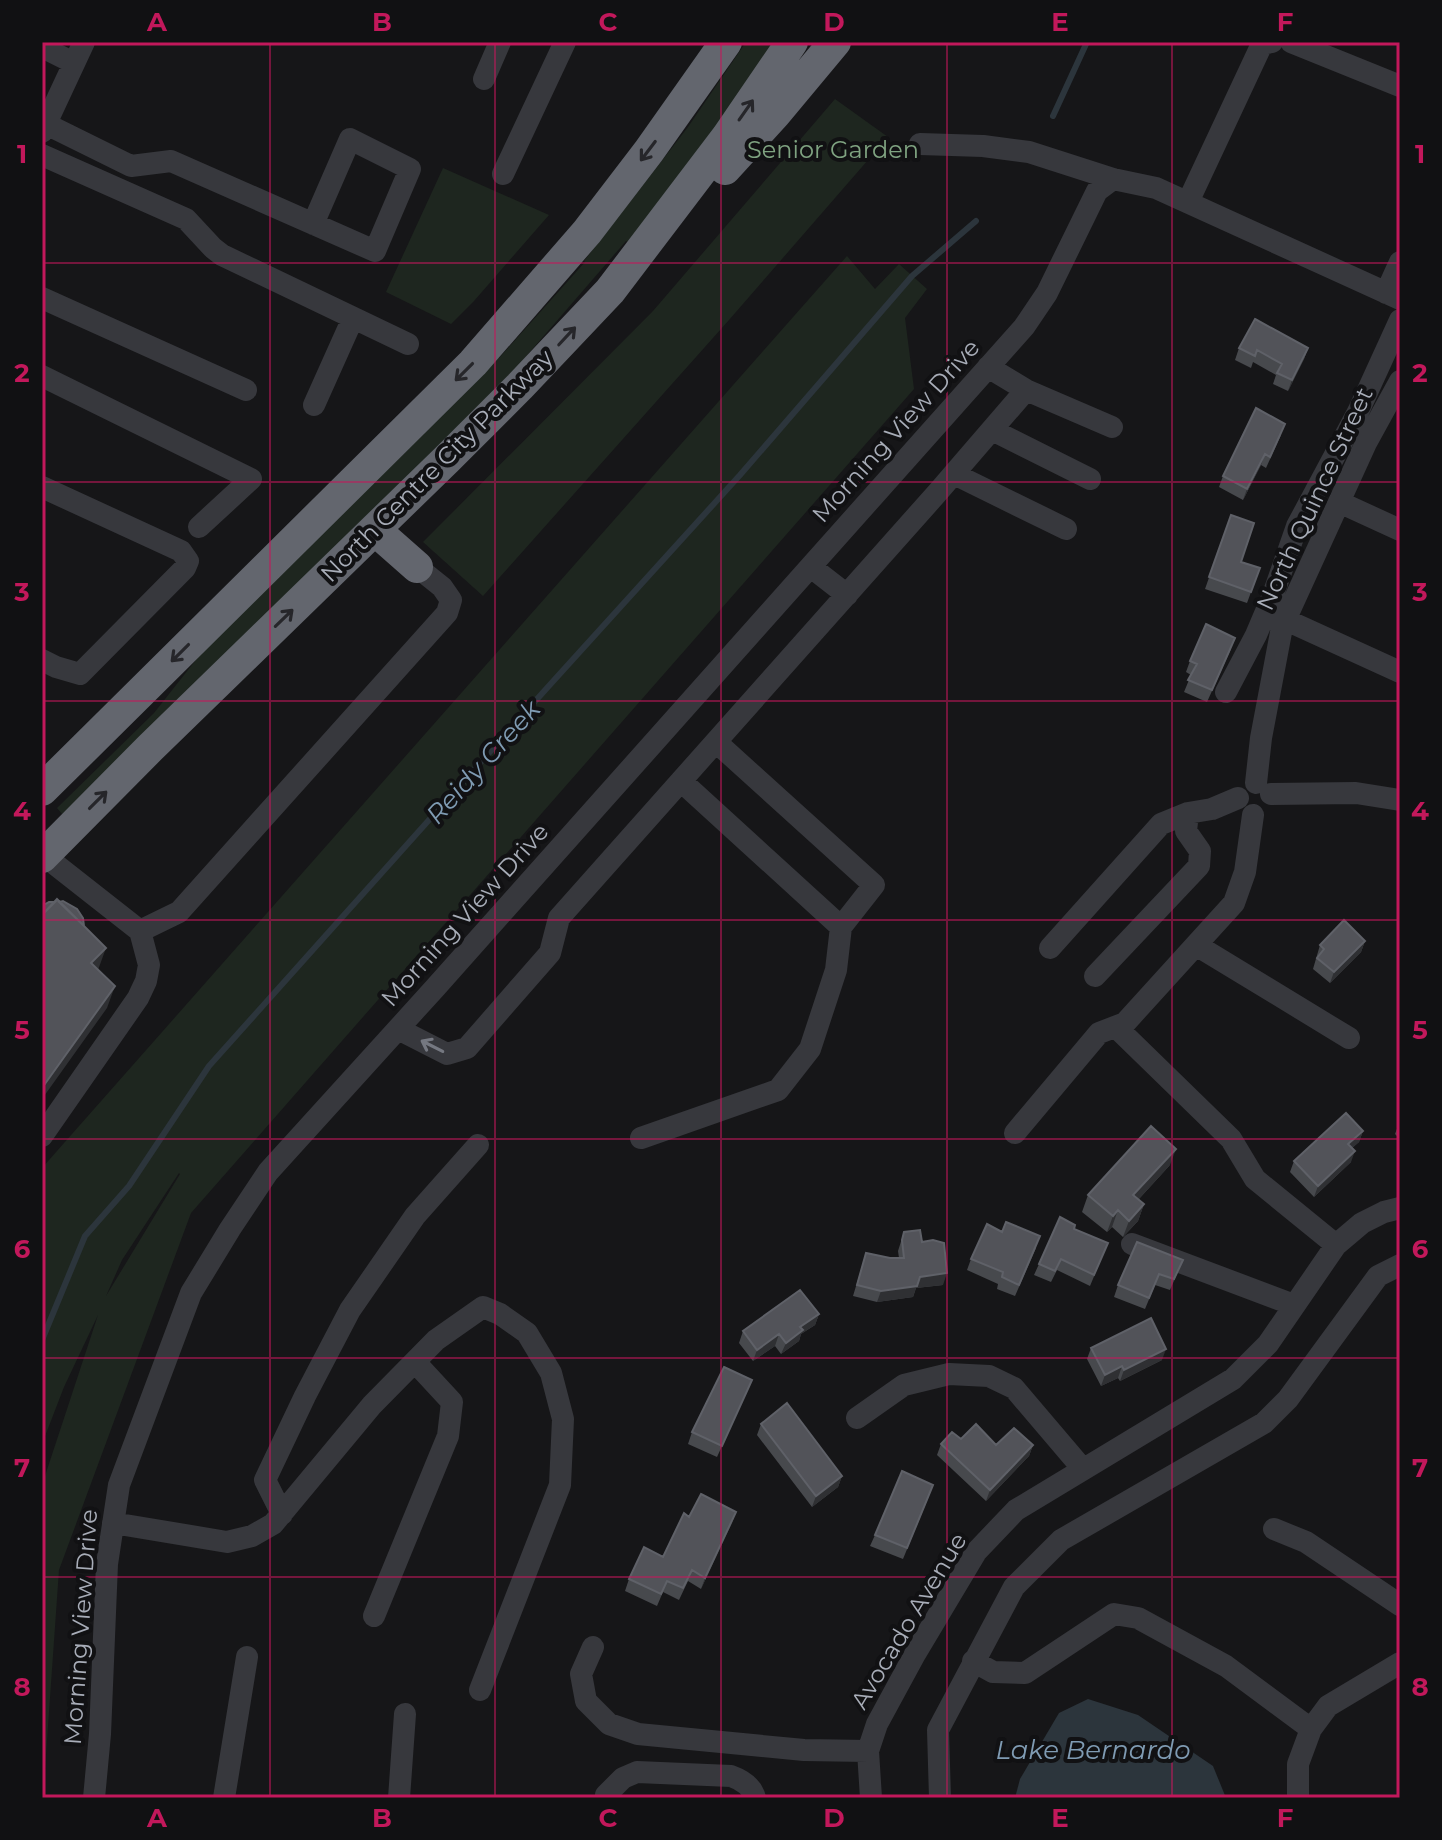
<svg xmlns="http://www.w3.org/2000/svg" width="1442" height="1840" viewBox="0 0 1442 1840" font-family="Montserrat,sans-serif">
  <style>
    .green { fill: #1e261f; fill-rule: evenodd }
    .water { fill: #2c353c }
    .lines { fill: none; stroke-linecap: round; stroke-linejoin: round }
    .stream { stroke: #2c353c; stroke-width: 6 }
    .minor { stroke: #37383d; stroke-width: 22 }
    .highway { stroke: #63666e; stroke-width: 32 }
    .wall { fill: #47494d }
    .shaded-wall { fill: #2f3033 }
    .building { fill: #525359; stroke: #5f6168; stroke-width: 2 }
    .oneway { stroke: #26262a }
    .oneway2 { stroke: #757881 }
    .grid { fill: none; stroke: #c2185b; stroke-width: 2; stroke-opacity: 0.55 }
    .labels { text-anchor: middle; stroke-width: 8; stroke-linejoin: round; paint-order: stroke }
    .park-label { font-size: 24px; fill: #7fa381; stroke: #111113 }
    .street-label { font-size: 24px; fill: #a8adb8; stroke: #111113 }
    .water-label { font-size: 26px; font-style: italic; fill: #7f9bb3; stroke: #111113 }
    .neatline { fill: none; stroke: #c2185b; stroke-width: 3 }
    .grid-label { font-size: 26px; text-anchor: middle; font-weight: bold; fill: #c2185b }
  </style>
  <rect width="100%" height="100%" fill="#161618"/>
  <path class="green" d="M 746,42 L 777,42 L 724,119 L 628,242 L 626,241 L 516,368 L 83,800 L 62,814 L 57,808 L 154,713 L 199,656 L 498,358 L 499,358 L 585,262 L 584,261 L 688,127 Z
    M 835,99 L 888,137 L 729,320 L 483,596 L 423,542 L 653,311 Z
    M 443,168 L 549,215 L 474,301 L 451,324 L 386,292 Z
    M 847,256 L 875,289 L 899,264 L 927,289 L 905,318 L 914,389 L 191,1213 L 59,1570 L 44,1783 L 42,1782 L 42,1485 L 98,1315 L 64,1387 L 42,1444 L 42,1168 ZM 179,1173 L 180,1174 L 106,1296 L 122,1260 Z"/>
  <path class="water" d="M 1088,1699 L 1138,1715 L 1213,1766 L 1226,1798 L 1015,1798 L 1020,1779 L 1059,1713 Z"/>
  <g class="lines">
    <path class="stream" d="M 1053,116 L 1087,42
      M 42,1340 L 85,1236 L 129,1186 L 209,1066 L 547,688 L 740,475 L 912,276 L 976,221"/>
    <path class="minor" d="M 1291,42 L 1400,86
      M 42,47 L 74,63
      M 484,79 L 500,42
      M 46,124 L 131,166 L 171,161 L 375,251 L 410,169 L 350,139 L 313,224
      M 42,132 L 84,42
      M 920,144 L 983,146 L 1029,152 L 1113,179 L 1156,188 L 1400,299
      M 42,155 L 186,219 L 213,248 L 222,255 L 408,344
      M 503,174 L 565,42
      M 1188,202 L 1262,44 L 1272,42
      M 1386,293 L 1400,262
      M 42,298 L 246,390
      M 988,367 L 1026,390 L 1112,427
      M 42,376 L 251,479 L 199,527
      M 314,405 L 353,318
      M 992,430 L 1090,479
      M 954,474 L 1066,529
      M 42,487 L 181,551 L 188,561 L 185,568 L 80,674 L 56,667 L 42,660
      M 1339,502 L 1400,530
      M 811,567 L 847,595
      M 1286,620 L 1400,672
      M 1226,692 L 1256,635 L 1273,595 L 1297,526 L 1358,412 L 1400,320
      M 681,781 L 841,927
      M 1256,783 L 1261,738 L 1282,627 L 1366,443 L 1400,381
      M 1271,794 L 1356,793 L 1400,800
      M 42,854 L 140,931 L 149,965 L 146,981 L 138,998 L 42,1136
      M 140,931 L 179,912 L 447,613 L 451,600 L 442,587 L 417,567
      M 1196,945 L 1349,1038
      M 1050,948 L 1161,824 L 1188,813 L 1212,809 L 1238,798
      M 1095,976 L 1199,866 L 1200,851 L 1186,831 L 1188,813
      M 1116,1027 L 1231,1139 L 1255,1179 L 1336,1245
      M 398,1029 L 447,1054 L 467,1048 L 550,953 L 559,918 L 938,492 L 1026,390
      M 1015,1133 L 1099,1033 L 1125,1023 L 1234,903 L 1245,872 L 1253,815
      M 641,1138 L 778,1090 L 810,1049 L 836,970 L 841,927 L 874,885 L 716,742
      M 1132,1244 L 1294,1305
      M 857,1418 L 904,1385 L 949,1374 L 989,1376 L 1014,1388 L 1082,1468
      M 282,1514 L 265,1480 L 305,1396 L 350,1310 L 415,1216 L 478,1145
      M 113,1523 L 227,1542 L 252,1536 L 273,1524 L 372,1405 L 436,1340 L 483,1307 L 500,1314 L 527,1333 L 551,1373 L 563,1419 L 560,1485 L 480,1690
      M 1274,1529 L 1306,1542 L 1400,1605
      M 374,1616 L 448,1436 L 452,1402 L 415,1362
      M 593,1647 L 581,1674 L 586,1701 L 609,1724 L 638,1734 L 804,1750 L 868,1751
      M 973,1661 L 993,1672 L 1025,1673 L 1114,1614 L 1138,1618 L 1226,1666 L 1311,1729
      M 94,1798 L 100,1734 L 107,1564 L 119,1485 L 191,1293 L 230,1229 L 268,1172 L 435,988 L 1024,327 L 1047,293 L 1097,191 L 1113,179
      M 224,1798 L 247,1657
      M 399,1798 L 405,1714
      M 606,1798 L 606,1795 L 623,1778 L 637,1772 L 731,1776 C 742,1780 752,1786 755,1798
      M 871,1798 L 868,1751 L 877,1724 L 915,1654 L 976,1552 L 1016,1510 L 1233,1379 L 1268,1344 L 1336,1245 L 1362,1223 L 1384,1212 L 1400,1208
      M 940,1798 L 938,1730 L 1014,1587 L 1061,1540 L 1264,1423 L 1288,1399 L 1378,1276 L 1400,1265
      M 1298,1798 L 1298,1764 L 1311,1729 L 1328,1706 L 1400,1663"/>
    <path class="highway" d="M 725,169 L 775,114 L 835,42
      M 375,530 L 417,567
      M 42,790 L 473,363 L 587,232 L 649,151 L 726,42
      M 42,857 L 150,748 L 446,460 L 520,386 L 610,291 L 727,137 L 792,42"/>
  </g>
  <path class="wall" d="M 1239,348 L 1308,348 L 1304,359 L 1288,391 L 1273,384 L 1276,375 L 1253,362 L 1251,368 L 1235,360 Z
    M 1281,435 L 1266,468 L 1261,465 L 1243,500 L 1219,487 L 1223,476 Z
    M 1231,515 L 1241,562 L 1260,568 L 1247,603 L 1205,589 Z
    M 1231,649 L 1207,702 L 1184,692 L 1191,675 L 1186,672 L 1190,661 Z
    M 1365,941 L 1361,952 L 1330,983 L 1313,969 L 1320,945 Z
    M 1400,1121 L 1400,1139 L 1395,1134 Z
    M 1363,1131 L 1359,1142 L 1352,1148 L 1351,1162 L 1314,1197 L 1290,1172 L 1294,1161 Z
    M 1170,1165 L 1138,1200 L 1144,1204 L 1138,1221 L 1123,1237 L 1112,1227 L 1107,1232 L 1082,1212 L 1088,1195 Z
    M 1074,1229 L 1108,1243 L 1090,1286 L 1057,1270 L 1051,1282 L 1034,1275 L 1039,1264 Z
    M 904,1232 L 922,1242 L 943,1285 L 916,1288 L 913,1297 L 877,1302 L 853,1296 L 866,1253 L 890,1258 L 899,1258 L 898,1251 Z
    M 1036,1248 L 1015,1296 L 997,1289 L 998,1284 L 967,1270 L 971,1259 Z
    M 1183,1260 L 1170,1290 L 1155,1285 L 1145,1309 L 1114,1297 L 1118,1285 Z
    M 819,1314 L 815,1325 L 801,1334 L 799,1341 L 781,1354 L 775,1346 L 753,1361 L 739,1343 L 743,1331 Z
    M 1091,1348 L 1162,1360 L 1120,1381 L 1118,1378 L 1101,1386 L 1087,1359 Z
    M 752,1380 L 717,1457 L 688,1444 L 692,1432 Z
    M 761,1424 L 842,1476 L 838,1487 L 812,1507 L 757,1435 Z
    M 961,1439 L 996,1445 L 1033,1445 L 1029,1456 L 986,1501 L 937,1455 L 941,1444 Z
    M 929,1496 L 903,1559 L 870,1546 L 875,1535 Z
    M 736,1512 L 701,1589 L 688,1581 L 679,1600 L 663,1592 L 657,1606 L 625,1591 L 629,1579 L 663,1557 L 689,1517 Z"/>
  <path class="shaded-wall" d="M 1308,348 L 1304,359 L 1288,391 L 1292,380 Z
    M 1265,454 L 1261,465 L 1243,500 L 1247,489 Z
    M 1365,941 L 1361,952 L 1330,983 L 1334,972 Z
    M 106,948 L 98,970 L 91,963 Z
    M 115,986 L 107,1008 L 42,1099 L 42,1088 Z
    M 1363,1131 L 1359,1142 L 1344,1155 L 1348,1144 Z
    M 1176,1149 L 1170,1165 L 1127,1212 L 1133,1195 Z
    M 1355,1151 L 1351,1162 L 1314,1197 L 1318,1186 Z
    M 1144,1204 L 1138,1221 L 1123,1237 L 1129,1221 Z
    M 1118,1210 L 1112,1227 L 1107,1232 L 1113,1216 Z
    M 947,1273 L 943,1285 L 916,1288 L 913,1297 L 877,1302 L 881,1291 L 920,1277 Z
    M 819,1314 L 815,1325 L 801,1334 L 799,1341 L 781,1354 L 786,1343 L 800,1327 Z
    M 779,1334 L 775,1346 L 753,1361 L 757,1350 Z
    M 1166,1349 L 1162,1360 L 1120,1381 L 1124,1370 Z
    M 1122,1366 L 1118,1378 L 1101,1386 L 1105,1375 Z
    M 1033,1445 L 1029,1456 L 986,1501 L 990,1490 Z
    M 842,1476 L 838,1487 L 812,1507 L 816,1496 Z
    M 736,1512 L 732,1523 L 701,1589 L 705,1578 Z"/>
  <path class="building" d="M 1255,319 L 1308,348 L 1292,380 L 1277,373 L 1282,364 L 1257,350 L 1255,356 L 1239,348 Z
    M 1256,408 L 1285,424 L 1270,457 L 1265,454 L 1247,489 L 1223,476 Z
    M 1231,515 L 1254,523 L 1241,562 L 1260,568 L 1251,592 L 1209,577 Z
    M 1206,624 L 1235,638 L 1212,690 L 1188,680 L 1197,664 L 1190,661 Z
    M 57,899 L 106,948 L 91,963 L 115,986 L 42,1088 L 42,915 Z
    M 63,901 L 77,909 L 83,918 L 84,926 L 59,902 Z
    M 49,902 L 55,902 L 42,915 L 42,906 Z
    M 1344,920 L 1365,941 L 1334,972 L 1317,958 L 1324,949 L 1320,945 Z
    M 1346,1113 L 1363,1131 L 1348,1144 L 1355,1151 L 1318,1186 L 1294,1161 Z
    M 1151,1126 L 1176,1149 L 1133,1195 L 1144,1204 L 1129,1221 L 1118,1210 L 1113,1216 L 1088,1195 Z
    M 1060,1217 L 1075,1225 L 1074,1229 L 1108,1243 L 1094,1275 L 1061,1259 L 1055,1271 L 1039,1264 Z
    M 1006,1222 L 1040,1236 L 1019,1285 L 1002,1277 L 1003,1272 L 971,1259 L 987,1224 L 1002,1232 Z
    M 920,1230 L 922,1242 L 933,1240 L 944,1243 L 947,1273 L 920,1277 L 917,1286 L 881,1291 L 857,1285 L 866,1253 L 890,1258 L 904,1258 L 902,1240 L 904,1232 Z
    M 1137,1242 L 1183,1260 L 1174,1279 L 1159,1274 L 1149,1298 L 1118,1285 Z
    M 800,1290 L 819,1314 L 800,1327 L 803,1330 L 786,1343 L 779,1334 L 757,1350 L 743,1331 Z
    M 1151,1318 L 1166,1349 L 1124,1370 L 1122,1366 L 1105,1375 L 1091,1348 Z
    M 724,1367 L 752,1380 L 722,1446 L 692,1432 Z
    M 787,1403 L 842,1476 L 816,1496 L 761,1424 Z
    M 976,1424 L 996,1445 L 1014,1428 L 1033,1445 L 990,1490 L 941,1444 L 952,1432 L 961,1439 Z
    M 902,1471 L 933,1485 L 907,1548 L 875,1535 Z
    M 701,1494 L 736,1512 L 705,1578 L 692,1570 L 683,1588 L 667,1581 L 661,1594 L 629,1579 L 644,1547 L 663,1557 L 684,1513 L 689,1517 Z"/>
  <defs><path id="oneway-shaft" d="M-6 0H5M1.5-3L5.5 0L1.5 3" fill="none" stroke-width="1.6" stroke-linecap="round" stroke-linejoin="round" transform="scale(2)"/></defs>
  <g class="oneway">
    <use href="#oneway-shaft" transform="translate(746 110) rotate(-55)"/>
    <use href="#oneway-shaft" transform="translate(648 151) rotate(127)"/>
    <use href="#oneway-shaft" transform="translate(567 336) rotate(-47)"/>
    <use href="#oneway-shaft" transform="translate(464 372) rotate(135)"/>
    <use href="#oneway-shaft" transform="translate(284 618) rotate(-44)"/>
    <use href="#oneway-shaft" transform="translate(180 653) rotate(135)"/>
    <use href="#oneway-shaft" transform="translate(98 800) rotate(-45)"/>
  </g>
  <use class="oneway2" href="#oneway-shaft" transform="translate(432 1046) rotate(-153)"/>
  <path class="grid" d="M 270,42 L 270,1798M 495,42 L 495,1798M 721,42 L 721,1798M 947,42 L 947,1798M 1172,42 L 1172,1798M 42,263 L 1400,263M 42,482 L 1400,482M 42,701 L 1400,701M 42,920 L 1400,920M 42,1139 L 1400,1139M 42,1358 L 1400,1358M 42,1577 L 1400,1577"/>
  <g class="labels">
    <g class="park-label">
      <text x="833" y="158">Senior Garden</text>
    </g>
    <g class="street-label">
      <text transform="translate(896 431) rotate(-48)" y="8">Morning View Drive</text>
      <text transform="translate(437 466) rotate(-45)" y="8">North Centre City Parkway</text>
      <text transform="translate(1315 499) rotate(-65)" y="8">North Quince Street</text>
      <text transform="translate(465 915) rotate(-48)" y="8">Morning View Drive</text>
      <text transform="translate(909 1621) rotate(-59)" y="8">Avocado Avenue</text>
      <text transform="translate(81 1627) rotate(-86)" y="8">Morning View Drive</text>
    </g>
    <g class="water-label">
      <text transform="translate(483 762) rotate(-48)" y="9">Reidy Creek</text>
      <text x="1093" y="1759">Lake Bernardo</text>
    </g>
  </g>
  <rect width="1442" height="1840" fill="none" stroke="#111113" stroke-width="88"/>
  <rect x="44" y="44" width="1354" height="1752" class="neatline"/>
  <g class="grid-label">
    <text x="157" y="31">A</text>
    <text x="382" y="31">B</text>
    <text x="608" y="31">C</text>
    <text x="834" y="31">D</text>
    <text x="1060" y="31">E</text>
    <text x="1285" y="31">F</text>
    <text x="22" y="163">1</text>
    <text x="1420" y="163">1</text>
    <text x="22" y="382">2</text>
    <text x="1420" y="382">2</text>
    <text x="22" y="601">3</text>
    <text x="1420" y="601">3</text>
    <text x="22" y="820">4</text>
    <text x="1420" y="820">4</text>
    <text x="22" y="1039">5</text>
    <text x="1420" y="1039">5</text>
    <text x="22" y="1258">6</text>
    <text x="1420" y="1258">6</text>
    <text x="22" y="1477">7</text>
    <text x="1420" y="1477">7</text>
    <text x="22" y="1696">8</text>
    <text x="1420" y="1696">8</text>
    <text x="157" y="1827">A</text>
    <text x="382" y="1827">B</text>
    <text x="608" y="1827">C</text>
    <text x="834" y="1827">D</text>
    <text x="1060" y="1827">E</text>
    <text x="1285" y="1827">F</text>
  </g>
</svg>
